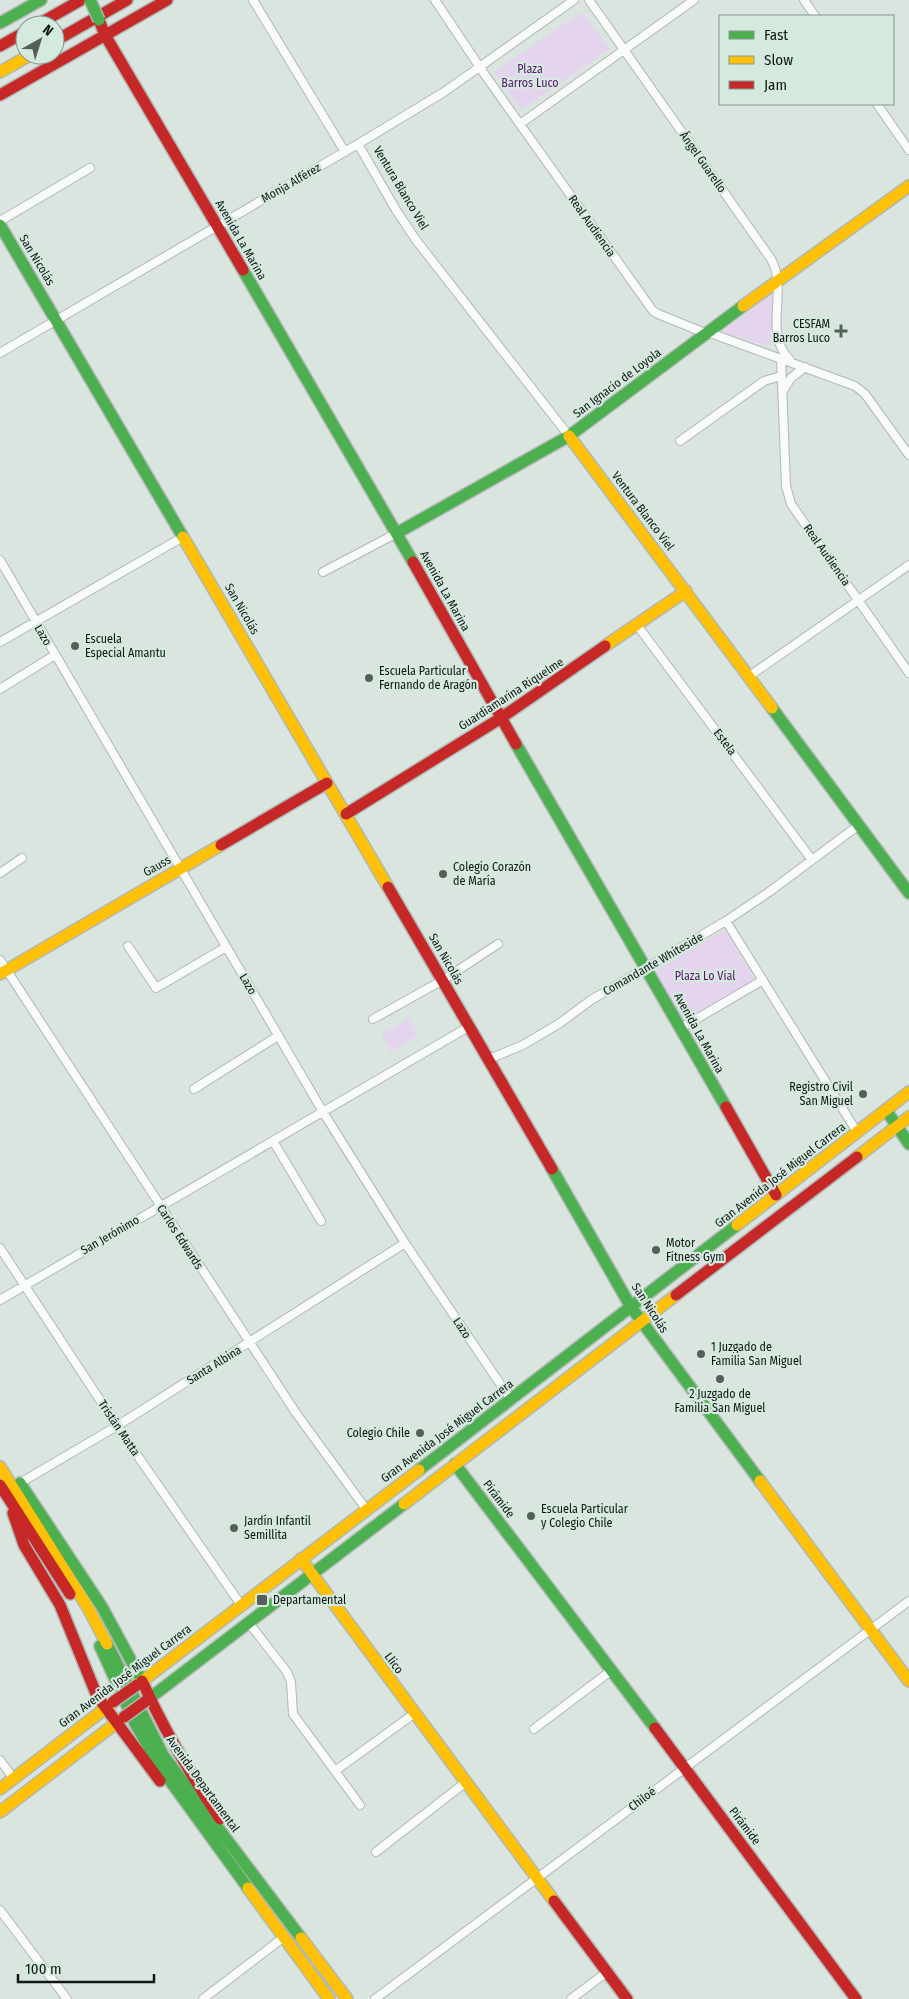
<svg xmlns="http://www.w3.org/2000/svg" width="909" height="1999" viewBox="0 0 909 1999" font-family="'Fira Sans Condensed',sans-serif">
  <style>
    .green { fill: #e4d4ee }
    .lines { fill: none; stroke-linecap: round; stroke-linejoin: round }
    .street-casing { stroke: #b0b8b4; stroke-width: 10 }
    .fast-casing { stroke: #b0b8b4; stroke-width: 14 }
    .slow-casing { stroke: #b0b8b4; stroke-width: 14 }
    .jam-casing { stroke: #b0b8b4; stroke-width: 14 }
    .street { stroke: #f9fbfa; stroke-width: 8 }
    .fast { stroke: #4caf50; stroke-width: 11 }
    .slow { stroke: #ffc107; stroke-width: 11 }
    .jam { stroke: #c62828; stroke-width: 11 }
    .fast-bridge-casing { stroke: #b0b8b4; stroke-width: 14; stroke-linecap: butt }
    .jam-bridge-casing { stroke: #b0b8b4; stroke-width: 14; stroke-linecap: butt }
    .fast-bridge { stroke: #4caf50; stroke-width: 11 }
    .jam-bridge { stroke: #c62828; stroke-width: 11 }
    .poi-dot { fill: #575f5a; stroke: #d5eadf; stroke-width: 2 }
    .labels { text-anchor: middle; stroke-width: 4.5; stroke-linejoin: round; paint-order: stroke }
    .park-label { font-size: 12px; fill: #5c1472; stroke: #d5eadf }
    .street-label { font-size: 12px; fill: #101713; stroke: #d5eadf }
    .poi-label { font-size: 12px; fill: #101713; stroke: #d5eadf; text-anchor: start }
  </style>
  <rect width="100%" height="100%" fill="#dae5df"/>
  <path class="green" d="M 582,12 L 610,49 L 521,110 L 494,72 Z
    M 772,294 L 772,340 L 766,346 L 722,332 Z
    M 725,929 L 755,980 L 684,1023 L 654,972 Z
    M 408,1019 L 418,1035 L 391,1052 L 381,1035 Z"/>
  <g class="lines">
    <g class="street-casing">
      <path id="street" d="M 253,0 L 345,152
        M 435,0 L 485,75 L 653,311 L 658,314 L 705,333 L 713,334 L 855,386 L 865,394 L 909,455
        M 589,0 L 771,259 C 789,290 762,333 790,360
        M 804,0 L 815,16
        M 877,104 L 909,150
        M 520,124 L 694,0
        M 358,144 L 396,210 L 416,240 L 569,436
        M 0,221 L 90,168
        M 0,353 L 358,144 L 444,92 L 574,0
        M 781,358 L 786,486 L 791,504 L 909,673
        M 783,391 L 791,378 L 805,367
        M 680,441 L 764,381 L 781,376
        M 0,560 L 323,1112 L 405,1243 L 511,1400
        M 323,572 L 397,533
        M 637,625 L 812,860
        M 0,642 L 183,537
        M 748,677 L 909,565
        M 0,689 L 55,655
        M 0,873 L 22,858
        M 726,921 L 857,1132
        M 128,946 L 156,988 L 226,947
        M 0,960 L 296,1413 L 366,1509
        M 373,1019 L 443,980 L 498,944
        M 681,1028 L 763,980
        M 489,1059 L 523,1045 L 560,1023 L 591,1000 L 726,921 L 769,892 L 859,825
        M 194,1089 L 278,1036
        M 273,1141 L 321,1221
        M 0,1248 L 117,1426 L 241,1605
        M 0,1300 L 470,1026
        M 20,1483 L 117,1426 L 405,1243
        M 249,1623 L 287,1672 L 291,1682 L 293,1714 L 360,1805
        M 534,1729 L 612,1670
        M 0,1760 L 14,1779
        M 335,1771 L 415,1713
        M 376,1852 L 466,1782
        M 0,1910 L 67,1999
        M 203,1999 L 284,1937
        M 375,1999 L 909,1601
        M 571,1999 L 607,1972"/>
    </g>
    <g class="fast-casing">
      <path id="fast" d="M 0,23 L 41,0
        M 0,225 L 183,537
        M 243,270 L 413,562
        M 397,533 L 569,436 L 743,306
        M 772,708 L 909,893
        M 516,744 L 726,1107
        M 886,1110 L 909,1144
        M 552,1169 L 631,1307 L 760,1481
        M 455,1464 L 655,1728
        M 419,1470 L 737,1225
        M 20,1483 L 102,1607 L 142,1681
        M 107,1644 L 163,1755 L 301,1938
        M 100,1646 L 135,1723 L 158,1764 L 248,1888
        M 146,1701 L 404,1504"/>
    </g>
    <g class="slow-casing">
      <path id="slow" d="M 0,72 L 30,55
        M 743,306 L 909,186
        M 569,436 L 772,708
        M 183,537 L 388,887
        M 605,646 L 686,591
        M 0,974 L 221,845
        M 857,1157 L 909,1117
        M 737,1225 L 909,1092
        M 0,1467 L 87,1606 L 107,1644
        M 760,1481 L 909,1681
        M 404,1504 L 676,1295
        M 301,1559 L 554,1901
        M 137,1685 L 419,1470
        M 0,1789 L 111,1704
        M 0,1812 L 124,1717
        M 248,1888 L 329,1999
        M 301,1938 L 347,1999"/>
    </g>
    <g class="jam-casing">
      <path id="jam" d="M 99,20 L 105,35 L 243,270
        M 37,25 L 81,0
        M 55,41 L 127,0
        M 0,46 L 25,32
        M 0,95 L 167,0
        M 413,562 L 516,744
        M 346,814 L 501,718 L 605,646
        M 221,845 L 327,783
        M 388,887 L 552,1169
        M 726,1107 L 776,1195
        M 676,1295 L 857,1157
        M 0,1485 L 70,1594
        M 13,1513 L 24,1545 L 60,1605 L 97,1696 L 160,1781
        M 142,1681 C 164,1730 190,1774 220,1819
        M 655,1728 L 856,1999
        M 554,1901 L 627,1999"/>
    </g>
    <use href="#street" class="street"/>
    <use href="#fast" class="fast"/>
    <use href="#slow" class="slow"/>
    <use href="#jam" class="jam"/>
    <g class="fast-bridge-casing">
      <path id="fast-bridge" d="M 90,0 L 99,20"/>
    </g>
    <g class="jam-bridge-casing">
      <path id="jam-bridge" d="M 113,1702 L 137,1685
        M 124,1717 L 146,1701"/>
    </g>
    <use href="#fast-bridge" class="fast-bridge"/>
    <use href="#jam-bridge" class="jam-bridge"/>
  </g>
  <g class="poi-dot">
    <path d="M838.5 323.5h5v5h5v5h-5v5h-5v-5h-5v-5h5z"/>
    <circle cx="75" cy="646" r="5"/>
    <circle cx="369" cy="678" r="5"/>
    <circle cx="443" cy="874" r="5"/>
    <circle cx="863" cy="1094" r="5"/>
    <circle cx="656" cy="1250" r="5"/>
    <circle cx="701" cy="1354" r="5"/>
    <circle cx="720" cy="1379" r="5"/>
    <circle cx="420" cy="1433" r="5"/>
    <circle cx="531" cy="1516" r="5"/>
    <circle cx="234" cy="1528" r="5"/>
    <rect x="256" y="1594" width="12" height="12" rx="2.5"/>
  </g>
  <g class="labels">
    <g class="park-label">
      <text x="530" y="73">Plaza<tspan x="530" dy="14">Barros Luco</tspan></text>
      <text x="705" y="980">Plaza Lo Vial</text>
    </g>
    <g class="street-label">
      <text transform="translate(703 162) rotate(55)" y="4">Ángel Guarello</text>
      <text transform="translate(291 183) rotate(-30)" y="4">Monja Alférez</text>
      <text transform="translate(401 188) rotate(59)" y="4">Ventura Blanco Viel</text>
      <text transform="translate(592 226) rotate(55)" y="4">Real Audiencia</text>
      <text transform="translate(241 240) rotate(60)" y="4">Avenida La Marina</text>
      <text transform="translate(37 260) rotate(59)" y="4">San Nicolás</text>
      <text transform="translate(617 383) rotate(-37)" y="4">San Ignacio de Loyola</text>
      <text transform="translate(643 511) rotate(53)" y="4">Ventura Blanco Viel</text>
      <text transform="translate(827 555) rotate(55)" y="4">Real Audiencia</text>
      <text transform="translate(445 591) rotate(61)" y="4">Avenida La Marina</text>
      <text transform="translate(242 609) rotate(60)" y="4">San Nicolás</text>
      <text transform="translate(43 635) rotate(60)" y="4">Lazo</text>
      <text transform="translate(511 694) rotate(-33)" y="4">Guardiamarina Riquelme</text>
      <text transform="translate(725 742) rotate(53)" y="4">Estela</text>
      <text transform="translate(157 866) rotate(-30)" y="4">Gauss</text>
      <text transform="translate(446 959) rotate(60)" y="4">San Nicolás</text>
      <text transform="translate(653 964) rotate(-30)" y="4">Comandante Whiteside</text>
      <text transform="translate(248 984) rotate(60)" y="4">Lazo</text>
      <text transform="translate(699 1033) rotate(61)" y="4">Avenida La Marina</text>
      <text transform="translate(780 1175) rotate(-38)" y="4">Gran Avenida José Miguel Carrera</text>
      <text transform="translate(110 1235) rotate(-30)" y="4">San Jerónimo</text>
      <text transform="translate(180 1237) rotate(57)" y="4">Carlos Edwards</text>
      <text transform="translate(650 1308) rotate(57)" y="4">San Nicolás</text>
      <text transform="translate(462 1328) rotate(56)" y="4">Lazo</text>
      <text transform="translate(214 1365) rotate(-32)" y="4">Santa Albina</text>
      <text transform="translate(119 1428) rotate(56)" y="4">Tristán Matta</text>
      <text transform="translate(447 1431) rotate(-37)" y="4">Gran Avenida José Miguel Carrera</text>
      <text transform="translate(499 1499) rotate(53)" y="4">Pirámide</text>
      <text transform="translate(394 1663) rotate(54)" y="4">Llico</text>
      <text transform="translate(125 1676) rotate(-37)" y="4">Gran Avenida José Miguel Carrera</text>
      <text transform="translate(203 1784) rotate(54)" y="4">Avenida Departamental</text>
      <text transform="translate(642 1799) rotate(-37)" y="4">Chiloé</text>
      <text transform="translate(745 1826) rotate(53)" y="4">Pirámide</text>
    </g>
    <g class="poi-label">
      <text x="830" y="328" text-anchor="end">CESFAM<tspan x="830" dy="14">Barros Luco</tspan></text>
      <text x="85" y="643">Escuela<tspan x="85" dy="14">Especial Amantu</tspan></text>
      <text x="379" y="675">Escuela Particular<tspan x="379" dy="14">Fernando de Aragón</tspan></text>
      <text x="453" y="871">Colegio Corazón<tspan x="453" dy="14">de María</tspan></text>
      <text x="853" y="1091" text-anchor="end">Registro Civil<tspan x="853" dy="14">San Miguel</tspan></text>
      <text x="666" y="1247">Motor<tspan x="666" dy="14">Fitness Gym</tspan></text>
      <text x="711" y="1351">1 Juzgado de<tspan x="711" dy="14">Familia San Miguel</tspan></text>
      <text x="720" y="1398" text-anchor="middle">2 Juzgado de<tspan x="720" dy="14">Familia San Miguel</tspan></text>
      <text x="410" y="1437" text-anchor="end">Colegio Chile</text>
      <text x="541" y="1513">Escuela Particular<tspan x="541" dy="14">y Colegio Chile</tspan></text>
      <text x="244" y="1525">Jardín Infantil<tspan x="244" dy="14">Semillita</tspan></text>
      <text x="273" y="1604">Departamental</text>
    </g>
  </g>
  <rect x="719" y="15" width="175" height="90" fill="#d5eadf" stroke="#86968d"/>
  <rect x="729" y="31" width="25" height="8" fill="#4caf50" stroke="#86968d"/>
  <text x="764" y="40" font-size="15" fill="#101713">Fast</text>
  <rect x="729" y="56" width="25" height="8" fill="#ffc107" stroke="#86968d"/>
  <text x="764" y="65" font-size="15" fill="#101713">Slow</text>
  <rect x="729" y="81" width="25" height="8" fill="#c62828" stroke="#86968d"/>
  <text x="764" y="90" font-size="15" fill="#101713">Jam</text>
  <g transform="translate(40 40) rotate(39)"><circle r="24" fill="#d5eadf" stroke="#86968d"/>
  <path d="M0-4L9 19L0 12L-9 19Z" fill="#575f5a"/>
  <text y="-8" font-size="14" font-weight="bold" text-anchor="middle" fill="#101713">N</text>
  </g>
  <path d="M18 1974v8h136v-8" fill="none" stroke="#101713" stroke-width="2.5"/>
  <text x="25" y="1974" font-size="15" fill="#101713" stroke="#d5eadf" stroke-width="4" paint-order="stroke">100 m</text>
</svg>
